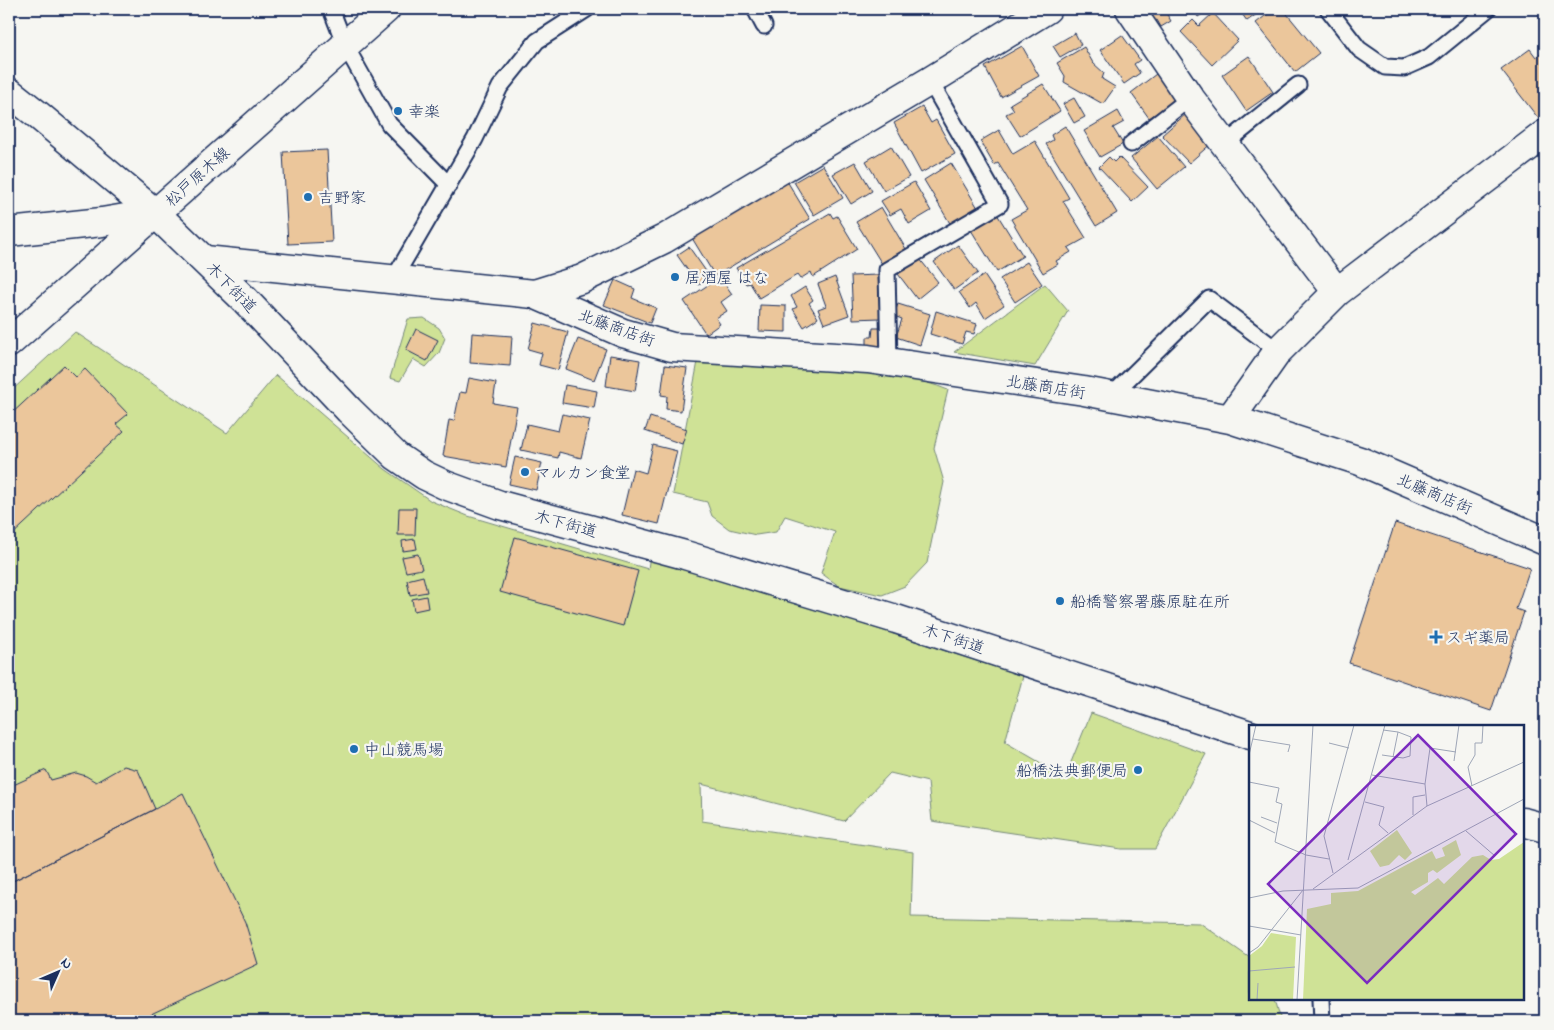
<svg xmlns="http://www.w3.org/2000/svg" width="1554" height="1030" viewBox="0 0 1554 1030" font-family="'Indie Flower','Klee One',sans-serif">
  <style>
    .green { fill: #cfe296; stroke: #75887a }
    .building { fill: #ebc69b; stroke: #1b2f5e }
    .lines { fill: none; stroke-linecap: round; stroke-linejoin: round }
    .service-casing { stroke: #1b2f5e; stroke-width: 19 }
    .minor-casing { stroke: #1b2f5e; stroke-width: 31 }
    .tertiary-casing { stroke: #1b2f5e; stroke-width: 31 }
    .secondary-casing { stroke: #1b2f5e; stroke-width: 31 }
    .primary-casing { stroke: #1b2f5e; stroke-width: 31 }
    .service { stroke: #f6f6f2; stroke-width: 15 }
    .minor { stroke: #f6f6f2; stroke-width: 28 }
    .tertiary { stroke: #f6f6f2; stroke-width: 28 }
    .secondary { stroke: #f6f6f2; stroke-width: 28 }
    .primary { stroke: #f6f6f2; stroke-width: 28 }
    .poi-dot { fill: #1f6fb2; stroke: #f6f6f2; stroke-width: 2 }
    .labels { text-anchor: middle; stroke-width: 4.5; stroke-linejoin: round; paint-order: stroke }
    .poi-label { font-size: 16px; fill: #1b2f5e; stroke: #f6f6f2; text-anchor: start }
    .street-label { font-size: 16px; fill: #1b2f5e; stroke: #f6f6f2 }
    .inset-road { fill: none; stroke: #9ea6b7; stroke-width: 1 }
    .view { fill: #7b2cbf; fill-opacity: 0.15; stroke: #7b2cbf; stroke-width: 2.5 }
    .inset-edge { fill: none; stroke: #1b2f5e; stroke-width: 2.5 }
  </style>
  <rect width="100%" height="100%" fill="#f6f6f2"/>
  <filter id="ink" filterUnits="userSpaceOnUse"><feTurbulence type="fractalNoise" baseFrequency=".02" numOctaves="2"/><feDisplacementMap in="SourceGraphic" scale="10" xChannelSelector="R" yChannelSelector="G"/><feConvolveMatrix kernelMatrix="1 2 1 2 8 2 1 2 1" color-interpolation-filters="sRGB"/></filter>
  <g filter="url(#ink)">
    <path class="green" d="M 1045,284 L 1068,311 L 1035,366 L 954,352 Z
      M 424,318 L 439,328 L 445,338 L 439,353 L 426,367 L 413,359 L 400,381 L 390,378 L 408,319 Z
      M 75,332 L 227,433 L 276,375 L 385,469 L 431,501 L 468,516 L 648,569 L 650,555 L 1023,676 L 1005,742 L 1065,777 L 1091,713 L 1206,754 L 1155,849 L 1121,849 L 932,821 L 928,782 L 890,773 L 844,821 L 701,784 L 702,821 L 913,852 L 911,917 L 1200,923 L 1250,958 L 1250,999 L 1275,999 L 1281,1021 L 9,1021 L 9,393 Z
      M 699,356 C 753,360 808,365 862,372 C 891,376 920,378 948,390 L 934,448 L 944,482 L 927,563 L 905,586 L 882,595 L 839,586 L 821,573 L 835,532 L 785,516 L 776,532 L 756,535 L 729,529 L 712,516 L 707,502 L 673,494 Z"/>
    <path class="building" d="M 1144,9 L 1175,9 L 1166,13 L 1171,21 L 1161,27 L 1157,20 L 1152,23 Z
      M 1193,9 L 1210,9 L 1198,17 Z
      M 1242,9 L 1264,9 L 1247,21 L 1240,11 Z
      M 1274,9 L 1283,9 L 1319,53 L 1295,72 L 1256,23 Z
      M 1213,13 L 1238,40 L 1212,65 L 1181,32 L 1193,20 L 1199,26 Z
      M 1075,33 L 1081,45 L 1060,57 L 1053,46 Z
      M 1122,35 L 1140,60 L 1134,64 L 1140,73 L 1124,84 L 1100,50 Z
      M 1022,46 L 1039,76 L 1001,97 L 985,67 Z
      M 1084,47 L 1093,63 L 1104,73 L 1102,79 L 1115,87 L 1103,104 L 1064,82 L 1065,76 L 1057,63 Z
      M 1530,49 L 1536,57 L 1545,50 L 1545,113 L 1538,118 L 1501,70 Z
      M 1249,56 L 1273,92 L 1246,111 L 1222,75 Z
      M 1160,71 L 1176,100 L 1149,118 L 1131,93 Z
      M 1043,84 L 1060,111 L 1020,136 L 1006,114 L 1014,110 L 1010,104 Z
      M 1074,98 L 1085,117 L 1074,123 L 1063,104 Z
      M 922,107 L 931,123 L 936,120 L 955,154 L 921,173 L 894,123 Z
      M 1118,111 L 1124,122 L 1113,128 L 1123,144 L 1100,157 L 1084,131 Z
      M 1187,113 L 1213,142 L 1189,163 L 1162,135 Z
      M 1065,126 L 1117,213 L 1096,226 L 1046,144 L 1053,140 L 1051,135 Z
      M 999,130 L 1013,154 L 1035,141 L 1069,198 L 1063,201 L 1086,238 L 1068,248 L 1071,252 L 1056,261 L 1058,264 L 1043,273 L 1011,219 L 1027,210 L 998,163 L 994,165 L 980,141 Z
      M 1158,136 L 1184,167 L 1157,189 L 1131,158 Z
      M 891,146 L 909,177 L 884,191 L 866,161 Z
      M 327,150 L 332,242 L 288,244 L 283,152 Z
      M 1109,157 L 1114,162 L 1119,157 L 1148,187 L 1132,202 L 1099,167 Z
      M 855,162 L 872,191 L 851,204 L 833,174 Z
      M 951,163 L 978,208 L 951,225 L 924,180 Z
      M 823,165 L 843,198 L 814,215 L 794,182 Z
      M 787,181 L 810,219 L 715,276 L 692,238 Z
      M 914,182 L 931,211 L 909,224 L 901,209 L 890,215 L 881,201 Z
      M 881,207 L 906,249 L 882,264 L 856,222 Z
      M 830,213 L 833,218 L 837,216 L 857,249 L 813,277 L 811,272 L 800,279 L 797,275 L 759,298 L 750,283 L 746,284 L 736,268 Z
      M 997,214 L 1023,256 L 997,272 L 971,230 Z
      M 958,245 L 978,273 L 954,290 L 934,262 Z
      M 689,247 L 710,277 L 698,285 L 677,255 Z
      M 919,258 L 938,282 L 917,299 L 898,274 Z
      M 1027,262 L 1042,284 L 1015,302 L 1000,279 Z
      M 878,275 L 880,318 L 853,319 L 851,276 Z
      M 984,275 L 1004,305 L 985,318 L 976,303 L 970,308 L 959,292 Z
      M 720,277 L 732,294 L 721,302 L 727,311 L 716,318 L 720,324 L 706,334 L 684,301 Z
      M 835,277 L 849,315 L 824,324 L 818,309 L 826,306 L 818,284 Z
      M 615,280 L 635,289 L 632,298 L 656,308 L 650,323 L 604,305 Z
      M 805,287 L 813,300 L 809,303 L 818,318 L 804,327 L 793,309 L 797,307 L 791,296 Z
      M 898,304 L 930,314 L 920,345 L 896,337 L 902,319 L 894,316 Z
      M 760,305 L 786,306 L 786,332 L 759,331 Z
      M 936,311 L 977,324 L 974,334 L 966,332 L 962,344 L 930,334 Z
      M 535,323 L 568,332 L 558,370 L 539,365 L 542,353 L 528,349 Z
      M 873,328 L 881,328 L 881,346 L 867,346 L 867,337 L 872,337 Z
      M 416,329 L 438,340 L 427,361 L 406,350 Z
      M 472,333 L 512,336 L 510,366 L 470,363 Z
      M 578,339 L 606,349 L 594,380 L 566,369 Z
      M 610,355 L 640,360 L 635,391 L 606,386 Z
      M 64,365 L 76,377 L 85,369 L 128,414 L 116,424 L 124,431 L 9,538 L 9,416 Z
      M 665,365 L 687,368 L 681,411 L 666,409 L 667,396 L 661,395 Z
      M 469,378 L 496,383 L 493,403 L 517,407 L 506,467 L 443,456 L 449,420 L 454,421 L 460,392 L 466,393 Z
      M 565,385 L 597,391 L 594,408 L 562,403 Z
      M 562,414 L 590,420 L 581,458 L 559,452 L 558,458 L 521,450 L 527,424 L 558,431 Z
      M 650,417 L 687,429 L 682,444 L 645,431 Z
      M 653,445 L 677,451 L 659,524 L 622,515 L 633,469 L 646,473 Z
      M 515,457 L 542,463 L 536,490 L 509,484 Z
      M 399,508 L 416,508 L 415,535 L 398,535 Z
      M 1395,523 L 1530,568 L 1516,609 L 1524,612 L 1491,711 L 1349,663 Z
      M 515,537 L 638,571 L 623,626 L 500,592 Z
      M 415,539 L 417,549 L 403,551 L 402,541 Z
      M 418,554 L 422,569 L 406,572 L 402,557 Z
      M 423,576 L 427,592 L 410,595 L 407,580 Z
      M 426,596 L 428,608 L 414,611 L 412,599 Z
      M 124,766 L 138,770 L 155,809 L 9,883 L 9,787 L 46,770 L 51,780 L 76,773 L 86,776 L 96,782 Z
      M 183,793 L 245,922 L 258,964 L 136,1021 L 9,1021 L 9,883 L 155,809 Z"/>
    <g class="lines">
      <g class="service-casing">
        <path id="service" d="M 331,9 L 345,45 L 389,124 L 449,185
          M 755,9 L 764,26
          M 1328,9 L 1359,49 L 1385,67 L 1404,68 L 1429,57 L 1488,9
          M 1131,144 L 1190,98
          M 1225,144 L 1298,85
          M 393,280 L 475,139 L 500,87 L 537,41 L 587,9
          M 889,362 L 887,270 L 1000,204 L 930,81
          M 1111,396 L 1209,299 L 1278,351
          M 1321,999 L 1322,1021"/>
      </g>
      <g class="minor-casing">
        <path id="minor" d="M 1130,9 L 1190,98 L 1337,292 L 1278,351 L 1230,419
          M 9,232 L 102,222 L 155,213
          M 205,260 L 534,294 L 623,333 L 672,347 L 868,359 L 1084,391 L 1230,419 L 1360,461 L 1545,541
          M 1337,292 L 1545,134 L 1545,135"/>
      </g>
      <g class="tertiary-casing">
        <path id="tertiary" d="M 534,294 L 582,279 L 664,239 L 930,81 L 1047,9"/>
      </g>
      <g class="secondary-casing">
        <path id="secondary" d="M 9,343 L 386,9"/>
      </g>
      <g class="primary-casing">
        <path id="primary" d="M 9,92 L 38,115 L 155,213 L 245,300 L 349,410 L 396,456 L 424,475 L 445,485 L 500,505 L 685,555 L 896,619 L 1250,735
          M 1523,822 L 1545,828"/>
      </g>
      <use href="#service" class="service"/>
      <use href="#minor" class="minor"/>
      <use href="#tertiary" class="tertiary"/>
      <use href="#secondary" class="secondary"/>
      <use href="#primary" class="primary"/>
    </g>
  </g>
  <g class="poi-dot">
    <circle cx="398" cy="111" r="5"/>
    <circle cx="308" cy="197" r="5"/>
    <circle cx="675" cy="277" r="5"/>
    <circle cx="525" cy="472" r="5"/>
    <circle cx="1060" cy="601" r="5"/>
    <path d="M1433.5 629.5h5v5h5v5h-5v5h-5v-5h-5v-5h5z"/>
    <circle cx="354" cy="749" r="5"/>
    <circle cx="1138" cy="770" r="5"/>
  </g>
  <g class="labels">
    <g class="poi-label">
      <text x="408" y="117">幸楽</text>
      <text x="318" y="203">吉野家</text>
      <text x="685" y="283">居酒屋 はな</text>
      <text x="535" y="478">マルカン食堂</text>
      <text x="1070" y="607">船橋警察署藤原駐在所</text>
      <text x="1446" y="643">スギ薬局</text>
      <text x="364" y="755">中山競馬場</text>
      <text x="1128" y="776" text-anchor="end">船橋法典郵便局</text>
    </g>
    <g class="street-label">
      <text transform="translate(197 176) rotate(-42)" y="6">松戸原木線</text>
      <text transform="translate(232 287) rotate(45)" y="6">木下街道</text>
      <text transform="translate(617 327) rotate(20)" y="6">北藤商店街</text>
      <text transform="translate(1046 386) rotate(9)" y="6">北藤商店街</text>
      <text transform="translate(1435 493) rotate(23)" y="6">北藤商店街</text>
      <text transform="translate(566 523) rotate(15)" y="6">木下街道</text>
      <text transform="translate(954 638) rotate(18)" y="6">木下街道</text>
    </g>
  </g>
  <g transform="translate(1249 725)">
    <rect width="275" height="275" fill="#f6f6f2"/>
    <path d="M 148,105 L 163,128 L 156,135 L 150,130 L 140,140 L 131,142 L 121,126 ZM 207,115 L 212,130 L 188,148 L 184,145 L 179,148 L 179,157 L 162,167 L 166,170 L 189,153 L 195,159 L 223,132 L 234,130 L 242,135 L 250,134 L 275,117 L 275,275 L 54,275 L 58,184 L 82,179 L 82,168 L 109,166 L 183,126 L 187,134 L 196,131 L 193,123 ZM 22,208 L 47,212 L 44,275 L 0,275 L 0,231 L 13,221 Z" fill="#cfe296"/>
    <path class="inset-road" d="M 134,5 L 149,7 L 144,32M 4,14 L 41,20 L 39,27M 80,18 L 100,23M 0,30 L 7,0M 133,30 L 154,33 L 161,31 L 162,12 L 149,7M 205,36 L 210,0M 123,50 L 176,59 L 178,81M 0,57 L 30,63 L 27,77 L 33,79 L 26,117 L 57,130 L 80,134M 176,59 L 181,23 L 207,27M 223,61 L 219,42 L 226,30 L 226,18 L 233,18 L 234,0M 116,77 L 135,82 L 130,100 L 139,108M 164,90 L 164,72 L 176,70M 12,92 L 28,98M 0,95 L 26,108M 217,106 L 246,131M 99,135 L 136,0M 84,148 L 75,111 L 105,0M 64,164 L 178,81 L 275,37M 0,173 L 34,166 L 109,163 L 275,74M 0,201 L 52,210M 0,228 L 9,222 L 54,165M 0,246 L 46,242M 8,275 L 9,258M 48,275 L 64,0"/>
    <path class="view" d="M 169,10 L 267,109 L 118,258 L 19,159 Z"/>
    <rect width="275" height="275" class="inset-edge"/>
  </g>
  <rect width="1554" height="1030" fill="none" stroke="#f6f6f2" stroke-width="30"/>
  <rect x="15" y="15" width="1524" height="1000" fill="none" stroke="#1b2f5e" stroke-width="2" filter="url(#ink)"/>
  <g transform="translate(58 972) rotate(45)" stroke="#f6f6f2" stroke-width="4" paint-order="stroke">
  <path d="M0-4L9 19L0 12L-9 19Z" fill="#1b2f5e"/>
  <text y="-8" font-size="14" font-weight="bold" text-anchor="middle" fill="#1b2f5e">N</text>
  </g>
</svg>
